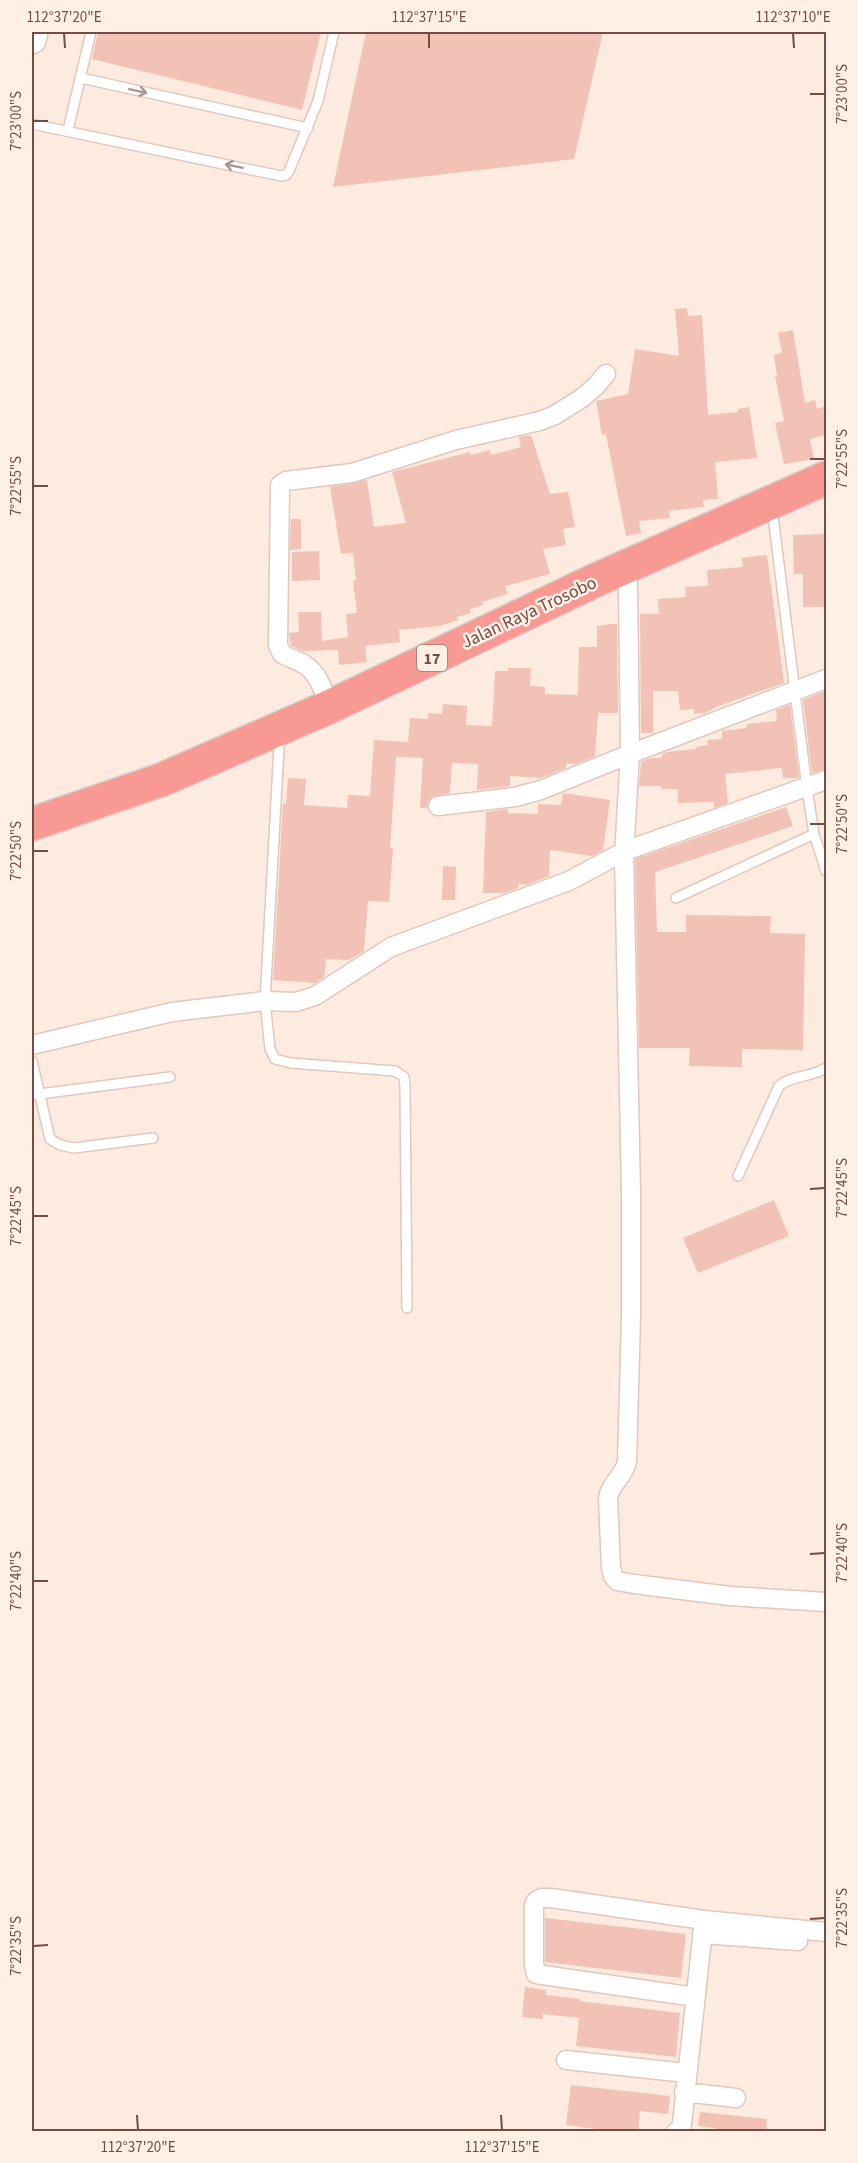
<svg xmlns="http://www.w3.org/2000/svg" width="858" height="2163" viewBox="0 0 858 2163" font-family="'Source Sans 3',sans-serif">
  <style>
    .building { fill: #f2c2b6 }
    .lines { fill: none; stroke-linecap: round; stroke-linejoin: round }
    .lane-casing { stroke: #e2c7be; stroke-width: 12 }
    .street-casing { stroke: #e2c7be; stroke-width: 21 }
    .secondary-casing { stroke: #e7c6ba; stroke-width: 30 }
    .highway-casing { stroke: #d8cdcb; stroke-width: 36 }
    .lane { stroke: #fff; stroke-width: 9 }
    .street { stroke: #fff; stroke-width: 18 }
    .secondary { stroke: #fff; stroke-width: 27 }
    .highway { stroke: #f89a93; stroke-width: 33 }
    .oneway { stroke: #aa9490 }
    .ticks { fill: none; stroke: #724d46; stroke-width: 2 }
    .labels { text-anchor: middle; stroke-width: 5; stroke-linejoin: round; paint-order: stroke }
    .shield { fill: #ffefe5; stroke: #9c7e76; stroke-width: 1.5 }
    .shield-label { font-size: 16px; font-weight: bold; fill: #724d46 }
    .street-label { font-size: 18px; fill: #724d46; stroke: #ffefe5 }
    .neatline { fill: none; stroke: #724d46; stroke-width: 2 }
    .ticks-label { font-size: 15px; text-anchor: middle; fill: #724d46 }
  </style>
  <rect width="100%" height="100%" fill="#fcebde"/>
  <path class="building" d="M 98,32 L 321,32 L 302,110 L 92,59 Z
    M 366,32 L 603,32 L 574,159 L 333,187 Z
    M 687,308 L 688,316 L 702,315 L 708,415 L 738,412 L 738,409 L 749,407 L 757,458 L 715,462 L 718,499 L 703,500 L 704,507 L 669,511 L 670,518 L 639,521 L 641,533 L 626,536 L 606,434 L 602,435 L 596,401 L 628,394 L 635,349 L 679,356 L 675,309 Z
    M 793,330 L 805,403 L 815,400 L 817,409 L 826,406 L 826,435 L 810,439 L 814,459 L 784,464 L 775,423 L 784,421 L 775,376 L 777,376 L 774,355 L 782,353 L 778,333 Z
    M 531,435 L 550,494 L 568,492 L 575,527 L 563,529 L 566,545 L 543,549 L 550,574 L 505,586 L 508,594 L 482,602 L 483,605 L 470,609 L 471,613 L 457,617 L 458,620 L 440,626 L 399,630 L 400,642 L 365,646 L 367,662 L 339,665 L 338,650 L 303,651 L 291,646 L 289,633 L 299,632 L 298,612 L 321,612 L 322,641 L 348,637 L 346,614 L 357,613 L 353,581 L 356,580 L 353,553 L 341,554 L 330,487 L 367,480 L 374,527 L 406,523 L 392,472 L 470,452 L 470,455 L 490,450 L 491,455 L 521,447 L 519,437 Z
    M 291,519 L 301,519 L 301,549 L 290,550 Z
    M 826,534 L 826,607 L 803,607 L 803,574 L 794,574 L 793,535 Z
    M 319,551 L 320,580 L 292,581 L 292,552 Z
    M 767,555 L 784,683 L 716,707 L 705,713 L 694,714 L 694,709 L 680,710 L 678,691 L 653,691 L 653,733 L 641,733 L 640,614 L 659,614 L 658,599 L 686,597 L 685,587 L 708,586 L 707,570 L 743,567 L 742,558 Z
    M 611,624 L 617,624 L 618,713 L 598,713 L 595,756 L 576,764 L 566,763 L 566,768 L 541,778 L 510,776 L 510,786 L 477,790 L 478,764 L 452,763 L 450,793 L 432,797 L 428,801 L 427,808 L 420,808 L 423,758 L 396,757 L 390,848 L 393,848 L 389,902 L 368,901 L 364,951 L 349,960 L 326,959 L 324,977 L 315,983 L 273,980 L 283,803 L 286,804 L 288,778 L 306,779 L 304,805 L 347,808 L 348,795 L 370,796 L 374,740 L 408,742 L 410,718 L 428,719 L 428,713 L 442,714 L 443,704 L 467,706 L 466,725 L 492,726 L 495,671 L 508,671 L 508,668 L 531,668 L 530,686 L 545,687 L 545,694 L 578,695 L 579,647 L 597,647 L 597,626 Z
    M 823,692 L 826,692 L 826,769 L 812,773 L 803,700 Z
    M 790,705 L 799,778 L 783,778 L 782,768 L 725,774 L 728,803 L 714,808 L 714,802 L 678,803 L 678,789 L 662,789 L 662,786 L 639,786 L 641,762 L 651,758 L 662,758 L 662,754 L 667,752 L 696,749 L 696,747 L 708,745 L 707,740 L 722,739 L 722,731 L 747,728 L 747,724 L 777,721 L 776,710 Z
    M 563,793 L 610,800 L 603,850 L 592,856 L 550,850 L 549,876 L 527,885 L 518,884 L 518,888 L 504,893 L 483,893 L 486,812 L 508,809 L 508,813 L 538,814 L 538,804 L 561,805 Z
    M 786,807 L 793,826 L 655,872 L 657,932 L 686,932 L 686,915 L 771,916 L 770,933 L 805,934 L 803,1050 L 742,1049 L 742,1067 L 689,1066 L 690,1048 L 639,1048 L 635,859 Z
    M 443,866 L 456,867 L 455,900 L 442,900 Z
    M 774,1200 L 789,1236 L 698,1273 L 683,1238 Z
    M 545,1918 L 686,1934 L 681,1978 L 545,1962 Z
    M 525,1987 L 546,1990 L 546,1995 L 580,1999 L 579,2001 L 680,2013 L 676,2057 L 576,2046 L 579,2018 L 543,2014 L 543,2019 L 522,2017 Z
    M 571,2085 L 670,2096 L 668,2114 L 640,2111 L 638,2132 L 619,2132 L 566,2125 Z
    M 700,2112 L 767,2119 L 766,2132 L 715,2132 L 715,2128 L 698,2126 Z"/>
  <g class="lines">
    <g class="lane-casing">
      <path id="lane" d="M 81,78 L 308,128
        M 32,124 L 281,176 L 286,175 L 289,171 L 318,101 L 334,32
        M 68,130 L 91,32
        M 279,747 L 265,1001 L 270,1049 L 275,1059 L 291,1063 L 395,1071 L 404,1077 L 405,1087 L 407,1308
        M 814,834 L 826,871
        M 676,898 L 814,834 L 807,788 L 773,516
        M 32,1061 L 50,1139 L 60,1145 L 74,1148 L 153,1138
        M 32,1095 L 170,1077
        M 738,1176 L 779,1086 C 792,1075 812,1077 826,1068"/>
    </g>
    <g class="street-casing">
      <path id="street" d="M 628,583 L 630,754 L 624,856 L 631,1192 L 631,1316 L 627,1462 C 624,1476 610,1484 608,1498 L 611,1567 L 613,1576 L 617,1581 L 634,1584 L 730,1596 L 826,1602
        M 329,707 C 324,692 319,674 305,665 C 298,660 289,658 282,654 L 278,645 L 280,485 L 286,481 L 352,473 L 456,440 L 540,421 L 555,415 L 582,398 L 596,386 L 606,374
        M 438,806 L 515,797 L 541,790 L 630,754 L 826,679
        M 32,1045 L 172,1012 L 265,1001 L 296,1002 L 315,996 L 391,947 L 569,881 L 625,851 L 826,780
        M 702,1934 L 798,1941
        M 695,1997 L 536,1974 L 534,1964 L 534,1905 L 536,1901 L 542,1898 L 551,1898 L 704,1920 L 826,1932
        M 566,2060 L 686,2073
        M 684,2092 L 736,2098
        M 676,2132 L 681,2128 L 682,2124 L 704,1920"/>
    </g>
    <g class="secondary-casing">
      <path id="secondary" d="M 32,40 L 34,32"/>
    </g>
    <g class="highway-casing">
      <path id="highway" d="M 32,824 L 161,780 L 329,707 L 596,580 L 826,478"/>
    </g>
    <use href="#lane" class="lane"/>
    <use href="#street" class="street"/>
    <use href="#secondary" class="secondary"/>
    <use href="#highway" class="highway"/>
  </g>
  <defs><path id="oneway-shaft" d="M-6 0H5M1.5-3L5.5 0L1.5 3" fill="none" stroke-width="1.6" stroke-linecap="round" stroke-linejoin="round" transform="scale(1.5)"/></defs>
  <g class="oneway">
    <use href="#oneway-shaft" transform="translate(138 91) rotate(12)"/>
    <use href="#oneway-shaft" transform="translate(234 166) rotate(-168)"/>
  </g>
  <path class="ticks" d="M 64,33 L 65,48M 429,33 L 429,48M 793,33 L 794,48M 810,94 L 825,94M 33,121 L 48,121M 810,459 L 825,459M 33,486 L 48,486M 810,824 L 825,824M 33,851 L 48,851M 810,1189 L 825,1188M 33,1216 L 48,1216M 810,1554 L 825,1553M 33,1581 L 48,1581M 810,1919 L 825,1918M 33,1946 L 48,1945M 137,2115 L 138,2130M 501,2115 L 502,2130"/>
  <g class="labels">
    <rect class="shield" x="417" y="645" width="30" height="26" rx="4.5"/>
    <g class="shield-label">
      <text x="432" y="664">17</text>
    </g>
    <g class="street-label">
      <text transform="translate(529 612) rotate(-25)" y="6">Jalan Raya Trosobo</text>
    </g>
  </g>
  <rect width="858" height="2163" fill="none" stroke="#ffefe5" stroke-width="66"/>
  <rect x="33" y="33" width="792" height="2097" class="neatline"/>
  <g class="ticks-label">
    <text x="64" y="22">112°37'20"E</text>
    <text x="429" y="22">112°37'15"E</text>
    <text x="793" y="22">112°37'10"E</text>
    <text transform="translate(842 94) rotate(-90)" y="5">7°23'00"S</text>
    <text transform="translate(16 121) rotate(-90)" y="5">7°23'00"S</text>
    <text transform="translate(842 459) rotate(-90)" y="5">7°22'55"S</text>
    <text transform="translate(16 486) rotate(-90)" y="5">7°22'55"S</text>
    <text transform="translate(842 824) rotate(-90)" y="5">7°22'50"S</text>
    <text transform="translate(16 851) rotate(-90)" y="5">7°22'50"S</text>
    <text transform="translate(842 1188) rotate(-90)" y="5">7°22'45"S</text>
    <text transform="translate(16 1216) rotate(-90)" y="5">7°22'45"S</text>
    <text transform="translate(842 1553) rotate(-90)" y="5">7°22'40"S</text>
    <text transform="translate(16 1581) rotate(-90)" y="5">7°22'40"S</text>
    <text transform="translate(842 1918) rotate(-90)" y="5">7°22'35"S</text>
    <text transform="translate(16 1946) rotate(-90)" y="5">7°22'35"S</text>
    <text x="138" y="2152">112°37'20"E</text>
    <text x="502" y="2152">112°37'15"E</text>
  </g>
</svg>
